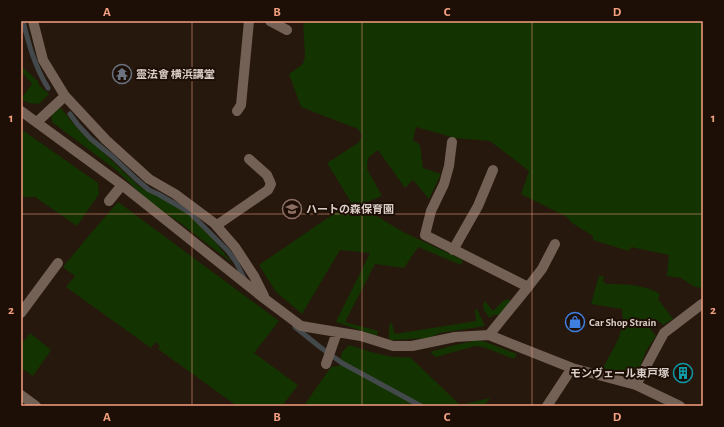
<svg xmlns="http://www.w3.org/2000/svg" width="724" height="427" viewBox="0 0 724 427" font-family="'Alegreya Sans','Noto Sans JP',sans-serif">
  <style>
    .green { fill: #133300 }
    .lines { fill: none; stroke-linecap: round; stroke-linejoin: round }
    .stream { stroke: #43494b; stroke-width: 5 }
    .minor { stroke: #746155; stroke-width: 10 }
    .tertiary { stroke: #746155; stroke-width: 10 }
    .grid { fill: none; stroke: #f3a081; stroke-width: 1; stroke-opacity: 0.55 }
    .labels { text-anchor: middle; stroke-width: 4; stroke-linejoin: round; paint-order: stroke }
    .poi-label { font-size: 11px; font-weight: bold; fill: #dacfc8; stroke: #1d0f06; text-anchor: start }
    .neatline { fill: none; stroke: #f3a081; stroke-width: 1.5 }
    .grid-label { font-size: 13px; text-anchor: middle; font-weight: bold; fill: #f3a081 }
  </style>
  <rect width="100%" height="100%" fill="#27180e"/>
  <path class="green" d="M 303,21 L 703,21 L 703,289 L 693,286 L 681,278 L 667,276 L 669,255 L 631,247 L 629,251 L 593,240 L 593,236 L 572,223 L 567,217 L 521,194 L 529,171 L 490,141 L 455,138 L 416,127 L 413,140 L 420,145 L 423,168 L 441,174 L 429,199 L 413,180 L 405,188 L 378,150 L 368,158 L 367,169 L 382,196 L 367,202 L 375,215 L 403,232 L 463,260 L 461,265 L 418,247 L 404,268 L 375,264 L 345,322 L 378,331 L 377,336 L 336,322 L 370,253 L 340,250 L 302,314 L 276,292 L 259,265 L 351,202 L 327,163 L 358,143 L 362,136 L 358,129 L 301,107 L 289,74 L 303,64 L 305,56 Z
    M 21,66 L 38,81 L 39,85 L 49,94 L 39,104 L 29,103 L 21,99 L 32,84 L 21,71 Z
    M 59,108 L 61,108 L 76,127 L 139,186 L 169,201 L 188,214 L 213,239 L 232,263 L 179,222 L 149,202 L 116,170 L 52,122 L 51,114 Z
    M 21,129 L 98,183 L 99,194 L 77,226 L 35,197 L 24,197 L 21,194 Z
    M 118,202 L 279,321 L 254,353 L 298,385 L 282,406 L 237,406 L 158,349 L 160,346 L 155,342 L 151,348 L 66,287 L 75,276 L 63,267 L 91,233 Z
    M 599,276 L 604,276 L 603,281 L 606,284 C 625,284 643,284 660,294 L 658,299 L 673,319 L 663,325 L 656,319 L 649,327 L 656,336 L 646,351 L 635,379 L 603,368 L 618,340 L 623,324 L 622,309 L 591,304 Z
    M 508,299 L 511,301 L 501,315 L 494,315 L 489,318 C 486,312 480,307 485,301 L 493,311 L 503,301 Z
    M 477,309 L 485,326 L 440,333 L 429,338 L 392,340 L 389,339 L 389,327 L 391,321 L 395,334 L 476,321 L 475,310 Z
    M 30,333 L 51,350 L 33,376 L 21,368 L 21,345 Z
    M 478,340 L 483,341 L 517,354 L 514,359 L 483,347 L 475,346 L 436,357 L 430,352 L 455,345 Z
    M 349,345 C 369,351 389,359 410,357 L 460,405 L 490,398 L 484,406 L 423,406 L 340,360 L 342,352 Z
    M 343,365 L 418,406 L 309,406 L 305,404 L 331,367 Z"/>
  <g class="lines">
    <path class="stream" d="M 23,21 C 29,45 35,67 48,88
      M 70,114 L 78,125 L 91,139 L 113,157 L 136,179 L 149,190 L 158,194 L 189,212 L 228,251 L 236,262 L 245,280
      M 295,327 L 320,347 L 342,363 L 421,406"/>
    <path class="minor" d="M 33,21 L 43,60 L 65,96 L 106,140 L 149,179 L 175,194 L 214,223 L 235,247 L 254,276 L 264,296
      M 270,21 L 287,30
      M 21,111 L 122,185 L 265,299 L 301,326 L 361,336 L 393,346 L 412,346 L 455,337 L 489,335 L 572,368 L 636,385 L 680,406
      M 237,111 L 241,105 L 249,21
      M 37,122 L 65,96
      M 452,142 L 449,166 L 444,184 L 431,211 L 425,235 L 528,287 L 489,335
      M 109,201 L 122,185
      M 217,225 L 268,190 L 271,184 L 267,175 L 249,159
      M 453,250 L 478,206 L 493,170
      M 528,287 L 542,269 L 555,244
      M 21,313 L 58,263
      M 326,364 L 337,332
      M 636,385 L 664,333 L 702,304
      M 547,406 L 572,368"/>
    <path class="tertiary" d="M 21,395 L 36,406"/>
  </g>
  <path class="grid" d="M 192,21 L 192,406M 362,21 L 362,406M 532,21 L 532,406M 21,214 L 703,214"/>
  <defs>
    <g id="temple-ring" transform="scale(1)"><circle r="9.5" fill="#1d0f06" stroke="#6b7280" stroke-width="1.5"/><path d="M0-6L5-2H3V0L6.5 2.5H4V6H1.5V3h-3V6H-4V2.5H-6.5L-3 0V-2H-5Z" fill="#6b7280"/></g>
    <g id="school-ring" transform="scale(1)"><circle r="9.5" fill="#1d0f06" stroke="#8d6e63" stroke-width="1.5"/><path d="M0-5L7-2L0 1L-7-2ZM-4 1L0 2.5L4 1V4Q0 6-4 4Z" fill="#8d6e63"/></g>
    <g id="shop-ring" transform="scale(1)"><circle r="9.5" fill="#1d0f06" stroke="#3f7fe0" stroke-width="1.5"/><path d="M-5-2.5h2.3a2.7 3.5 0 0 1 5.4 0H5L5.5 6h-11ZM-1.5-2.5h3a1.5 2.3 0 0 0-3 0Z" fill="#3f7fe0"/></g>
    <g id="building-ring" transform="scale(1)"><circle r="9.5" fill="#1d0f06" stroke="#0f9aa8" stroke-width="1.5"/><path d="M-4-6H4V6H1V3H-1V6H-4ZM-2.5-4.3h1.7v1.8h-1.7ZM.8-4.3h1.7v1.8H.8ZM-2.5-1h1.7V.8h-1.7ZM.8-1h1.7V.8H.8Z" fill="#0f9aa8"/></g>
  </defs>
  <g fill-rule="evenodd">
    <use href="#temple-ring" x="122" y="74"/>
    <use href="#school-ring" x="292" y="209"/>
    <use href="#shop-ring" x="575" y="322"/>
    <use href="#building-ring" x="683" y="373"/>
  </g>
  <g class="labels">
    <g class="poi-label">
      <text x="136" y="78">靈法會 横浜講堂</text>
      <text x="306" y="213">ハートの森保育園</text>
      <text x="589" y="326">Car Shop Strain</text>
      <text x="669" y="377" text-anchor="end">モンヴェール東戸塚</text>
    </g>
  </g>
  <rect width="724" height="427" fill="none" stroke="#1d0f06" stroke-width="44"/>
  <rect x="22" y="22" width="680" height="383" class="neatline"/>
  <g class="grid-label">
    <text x="107" y="16">A</text>
    <text x="277" y="16">B</text>
    <text x="447" y="16">C</text>
    <text x="617" y="16">D</text>
    <text x="11" y="122">1</text>
    <text x="713" y="122">1</text>
    <text x="11" y="314">2</text>
    <text x="713" y="314">2</text>
    <text x="107" y="421">A</text>
    <text x="277" y="421">B</text>
    <text x="447" y="421">C</text>
    <text x="617" y="421">D</text>
  </g>
</svg>
